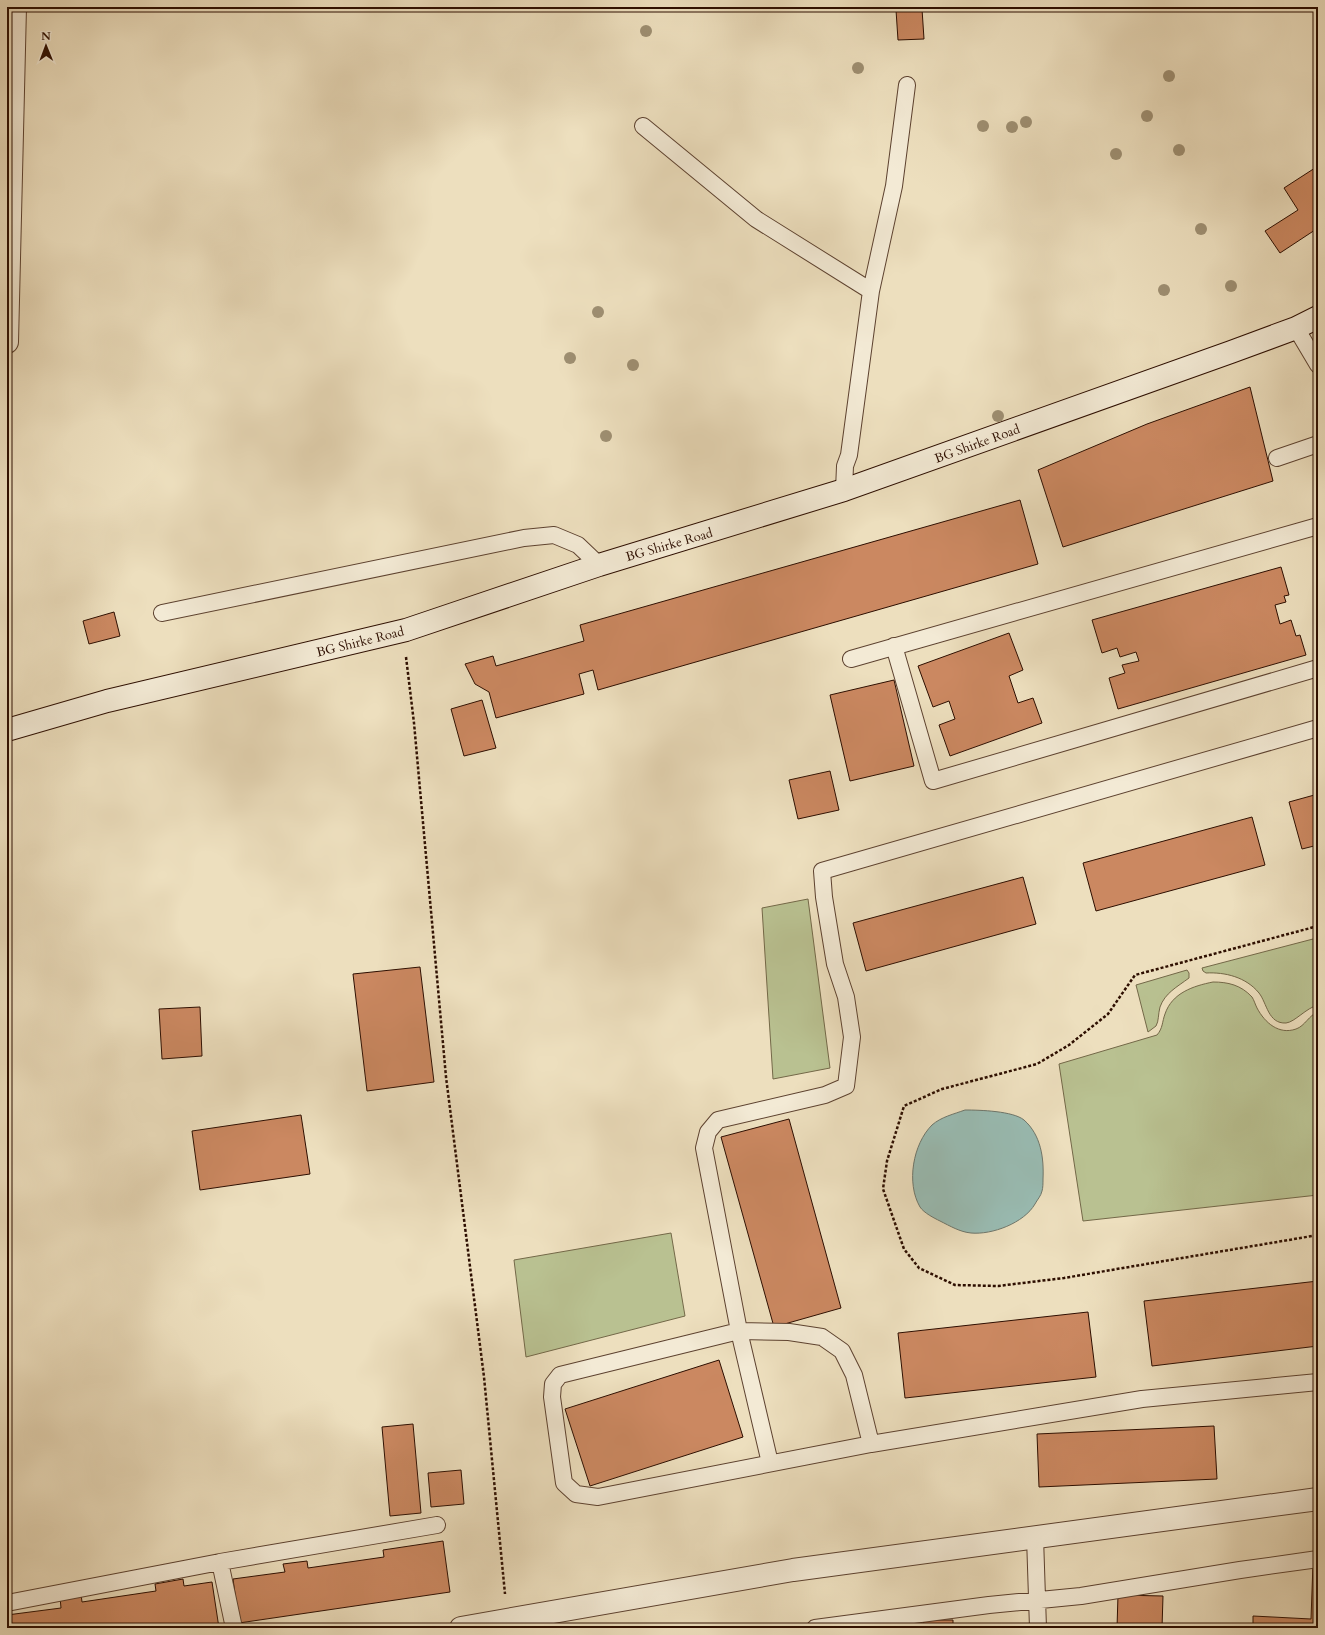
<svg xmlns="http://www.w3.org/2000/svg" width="1325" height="1635" viewBox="0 0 1325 1635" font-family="Cardo,serif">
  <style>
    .green { fill: #b9c191; stroke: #736848 }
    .water { fill: #99bcb3; stroke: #6e766b }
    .building { fill: #cb8861; stroke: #2d0e00 }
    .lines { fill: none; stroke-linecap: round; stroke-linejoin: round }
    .lane-casing { stroke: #5d4230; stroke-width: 18 }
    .street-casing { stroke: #5d4230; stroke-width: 24 }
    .secondary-casing { stroke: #2d0e00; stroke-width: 24 }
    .path { stroke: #2d0e00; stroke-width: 2.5; stroke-dasharray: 3 2; stroke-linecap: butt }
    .lane { stroke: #f3ead5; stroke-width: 16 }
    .street { stroke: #f3ead5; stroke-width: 22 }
    .secondary { stroke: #f3ead5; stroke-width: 22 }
    .tree { fill: #9e8f72 }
    .labels { text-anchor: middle; stroke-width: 4; stroke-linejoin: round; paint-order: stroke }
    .street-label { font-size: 13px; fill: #2d0e00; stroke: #f3ead5 }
  </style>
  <rect width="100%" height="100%" fill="#eddfbe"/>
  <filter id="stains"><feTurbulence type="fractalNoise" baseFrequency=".005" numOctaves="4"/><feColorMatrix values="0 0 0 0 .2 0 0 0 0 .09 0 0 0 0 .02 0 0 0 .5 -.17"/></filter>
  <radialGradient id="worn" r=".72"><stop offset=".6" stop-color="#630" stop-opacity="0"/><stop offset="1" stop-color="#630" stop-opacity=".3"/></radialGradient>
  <path class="green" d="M 808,899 L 830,1068 L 773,1079 L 762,908 Z
    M 1313,939 L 1318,939 L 1318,1005 C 1306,1008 1295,1022 1286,1023 C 1268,1024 1267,1003 1259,993 C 1246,977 1225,972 1206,973 L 1203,971 L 1202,968 Z
    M 1187,970 L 1189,973 L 1189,978 C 1177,987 1165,993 1160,1007 C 1158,1014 1159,1021 1156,1026 L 1148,1032 L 1136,985 Z
    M 1213,982 C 1228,982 1241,985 1252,997 C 1254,1000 1255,1004 1257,1008 C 1265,1023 1279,1035 1296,1029 C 1305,1026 1309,1015 1318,1012 L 1318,1195 L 1083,1221 L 1059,1064 L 1157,1035 C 1163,1028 1162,1022 1165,1014 C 1172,993 1193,986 1213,982 Z
    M 671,1233 L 685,1316 L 526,1357 L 514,1260 Z"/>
  <path class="water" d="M 965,1110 C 980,1110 1013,1111 1024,1120 C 1041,1135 1044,1158 1043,1179 C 1043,1183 1043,1188 1042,1191 C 1041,1196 1037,1200 1035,1204 C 1024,1223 992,1235 971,1233 C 960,1232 950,1226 940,1221 C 934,1218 924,1213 920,1207 C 906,1183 913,1144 932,1125 C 941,1117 954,1114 965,1110 Z"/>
  <path class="building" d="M 922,9 L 924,39 L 898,40 L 896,10 Z
    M 1318,166 L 1318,228 L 1280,253 L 1265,231 L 1298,210 L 1284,188 Z
    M 1250,387 L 1273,481 L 1063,547 L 1038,470 L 1147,424 Z
    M 1020,500 L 1038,564 L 598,690 L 593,670 L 579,674 L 584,694 L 496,718 L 489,692 L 475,684 L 465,664 L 493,656 L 496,666 L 584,641 L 580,625 Z
    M 1281,567 L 1289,595 L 1284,596 L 1286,602 L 1275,605 L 1280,624 L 1291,620 L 1296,636 L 1300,635 L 1306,655 L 1118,709 L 1109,678 L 1125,673 L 1122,665 L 1139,661 L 1136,652 L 1120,657 L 1117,648 L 1102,653 L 1092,620 Z
    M 114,612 L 120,636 L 89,644 L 83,621 Z
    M 1009,633 L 1023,670 L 1009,676 L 1018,703 L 1033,698 L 1042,723 L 950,756 L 939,725 L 955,719 L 949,701 L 933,707 L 918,666 Z
    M 894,680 L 914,766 L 850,781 L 830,695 Z
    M 482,700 L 496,748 L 464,756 L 451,709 Z
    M 830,771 L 839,810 L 798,819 L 789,780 Z
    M 1318,794 L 1318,845 L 1302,849 L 1289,802 Z
    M 1252,817 L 1265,865 L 1096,911 L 1083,863 Z
    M 1023,877 L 1036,924 L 866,971 L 853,923 Z
    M 420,967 L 434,1082 L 367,1091 L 353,974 Z
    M 200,1007 L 202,1056 L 162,1059 L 159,1009 Z
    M 301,1115 L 310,1174 L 200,1190 L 192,1131 Z
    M 789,1119 L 841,1308 L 774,1327 L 721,1137 Z
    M 1318,1281 L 1318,1346 L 1152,1366 L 1144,1301 Z
    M 1088,1312 L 1096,1377 L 905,1398 L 898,1333 Z
    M 719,1360 L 743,1437 L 590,1486 L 565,1409 Z
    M 413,1424 L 421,1513 L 390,1516 L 382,1427 Z
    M 1214,1426 L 1217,1479 L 1039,1487 L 1037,1434 Z
    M 461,1470 L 464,1504 L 431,1507 L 428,1473 Z
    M 443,1541 L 450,1592 L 239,1623 L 233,1579 L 285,1572 L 283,1564 L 307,1561 L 308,1568 L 384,1557 L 383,1550 Z
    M 1313,1563 L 1318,1563 L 1318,1628 L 1253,1628 L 1253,1616 L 1311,1619 Z
    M 183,1579 L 184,1586 L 212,1582 L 219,1628 L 7,1628 L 7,1615 L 61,1608 L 60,1597 L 81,1594 L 82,1602 L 156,1591 L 155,1584 Z
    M 1118,1595 L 1163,1596 L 1162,1628 L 1117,1628 Z
    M 924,1620 L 953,1620 L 953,1628 L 923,1628 Z"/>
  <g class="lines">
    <g class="lane-casing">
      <path id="lane" d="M 643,126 L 756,219 L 871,291
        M 1296,328 L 1318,365
        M 1277,458 L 1318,444
        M 844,490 L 845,466 L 849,455 L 871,291 L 894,186 L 907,85
        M 162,613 L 524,538 L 554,535 L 578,545 L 599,565
        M 894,646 L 933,781 L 1318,668
        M 851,659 L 1318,526
        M 1318,728 L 822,871 L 824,897 L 835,964 L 846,997 L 852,1037 L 846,1086 L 825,1095 L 718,1120 L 708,1132 L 704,1148 L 739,1331 L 560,1375 L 553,1384 L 552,1397 L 564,1483 L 576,1494 L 598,1497 L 871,1444 L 1142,1399 L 1318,1382
        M 770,1463 L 739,1331 L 789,1332 L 822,1337 L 842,1351 L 854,1375 L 871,1444
        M 1035,1537 L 1038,1628
        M 220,1562 L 437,1525
        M 7,1603 L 220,1562 L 234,1628
        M 815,1628 L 989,1605 L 1081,1596 L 1240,1570 L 1318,1559"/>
    </g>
    <g class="street-casing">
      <path id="street" d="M 7,342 L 15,7
        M 461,1628 L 793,1570 L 1318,1499"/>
    </g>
    <g class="secondary-casing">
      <path id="secondary" d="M 7,730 L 107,701 L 406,630 L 599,565 L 844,490 L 1231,352 L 1296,328 L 1318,317"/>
    </g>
    <path class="path" d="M 406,657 L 414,723 L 446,1077 L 484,1377 L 505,1594
      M 1318,926 L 1135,975 L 1108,1014 L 1069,1045 L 1037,1064 L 942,1089 L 904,1106 L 887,1161 L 883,1189 L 904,1249 L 919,1268 L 955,1285 L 998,1286 L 1064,1278 L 1318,1235"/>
    <use href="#lane" class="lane"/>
    <use href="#street" class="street"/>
    <use href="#secondary" class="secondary"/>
  </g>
  <g class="tree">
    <circle cx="646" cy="31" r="6"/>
    <circle cx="858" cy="68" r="6"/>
    <circle cx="1169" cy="76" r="6"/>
    <circle cx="1147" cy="116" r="6"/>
    <circle cx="1026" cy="122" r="6"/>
    <circle cx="983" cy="126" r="6"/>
    <circle cx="1012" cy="127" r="6"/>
    <circle cx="1179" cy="150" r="6"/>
    <circle cx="1116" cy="154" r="6"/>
    <circle cx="1201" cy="229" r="6"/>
    <circle cx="1231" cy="286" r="6"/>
    <circle cx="1164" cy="290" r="6"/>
    <circle cx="598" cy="312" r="6"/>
    <circle cx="570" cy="358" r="6"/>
    <circle cx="633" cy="365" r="6"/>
    <circle cx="998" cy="416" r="6"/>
    <circle cx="606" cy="436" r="6"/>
  </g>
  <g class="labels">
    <g class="street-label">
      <text transform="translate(977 443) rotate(-20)" y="5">BG Shirke Road</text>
      <text transform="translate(669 544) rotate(-16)" y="5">BG Shirke Road</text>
      <text transform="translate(360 641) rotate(-14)" y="5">BG Shirke Road</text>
    </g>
  </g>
  <rect width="1325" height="1635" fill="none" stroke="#eddfbe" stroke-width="24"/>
  <rect x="8" y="8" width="1309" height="1619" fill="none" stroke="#2d0e00" stroke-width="2"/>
  <rect x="12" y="12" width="1301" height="1611" fill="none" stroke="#2d0e00"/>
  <g transform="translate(46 46) rotate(359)" stroke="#f3ead5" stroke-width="3" paint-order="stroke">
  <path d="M0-3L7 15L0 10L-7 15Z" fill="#2d0e00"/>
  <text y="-6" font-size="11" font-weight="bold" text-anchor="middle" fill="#2d0e00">N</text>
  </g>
  <rect width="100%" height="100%" filter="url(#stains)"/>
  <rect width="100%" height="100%" fill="url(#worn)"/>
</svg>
